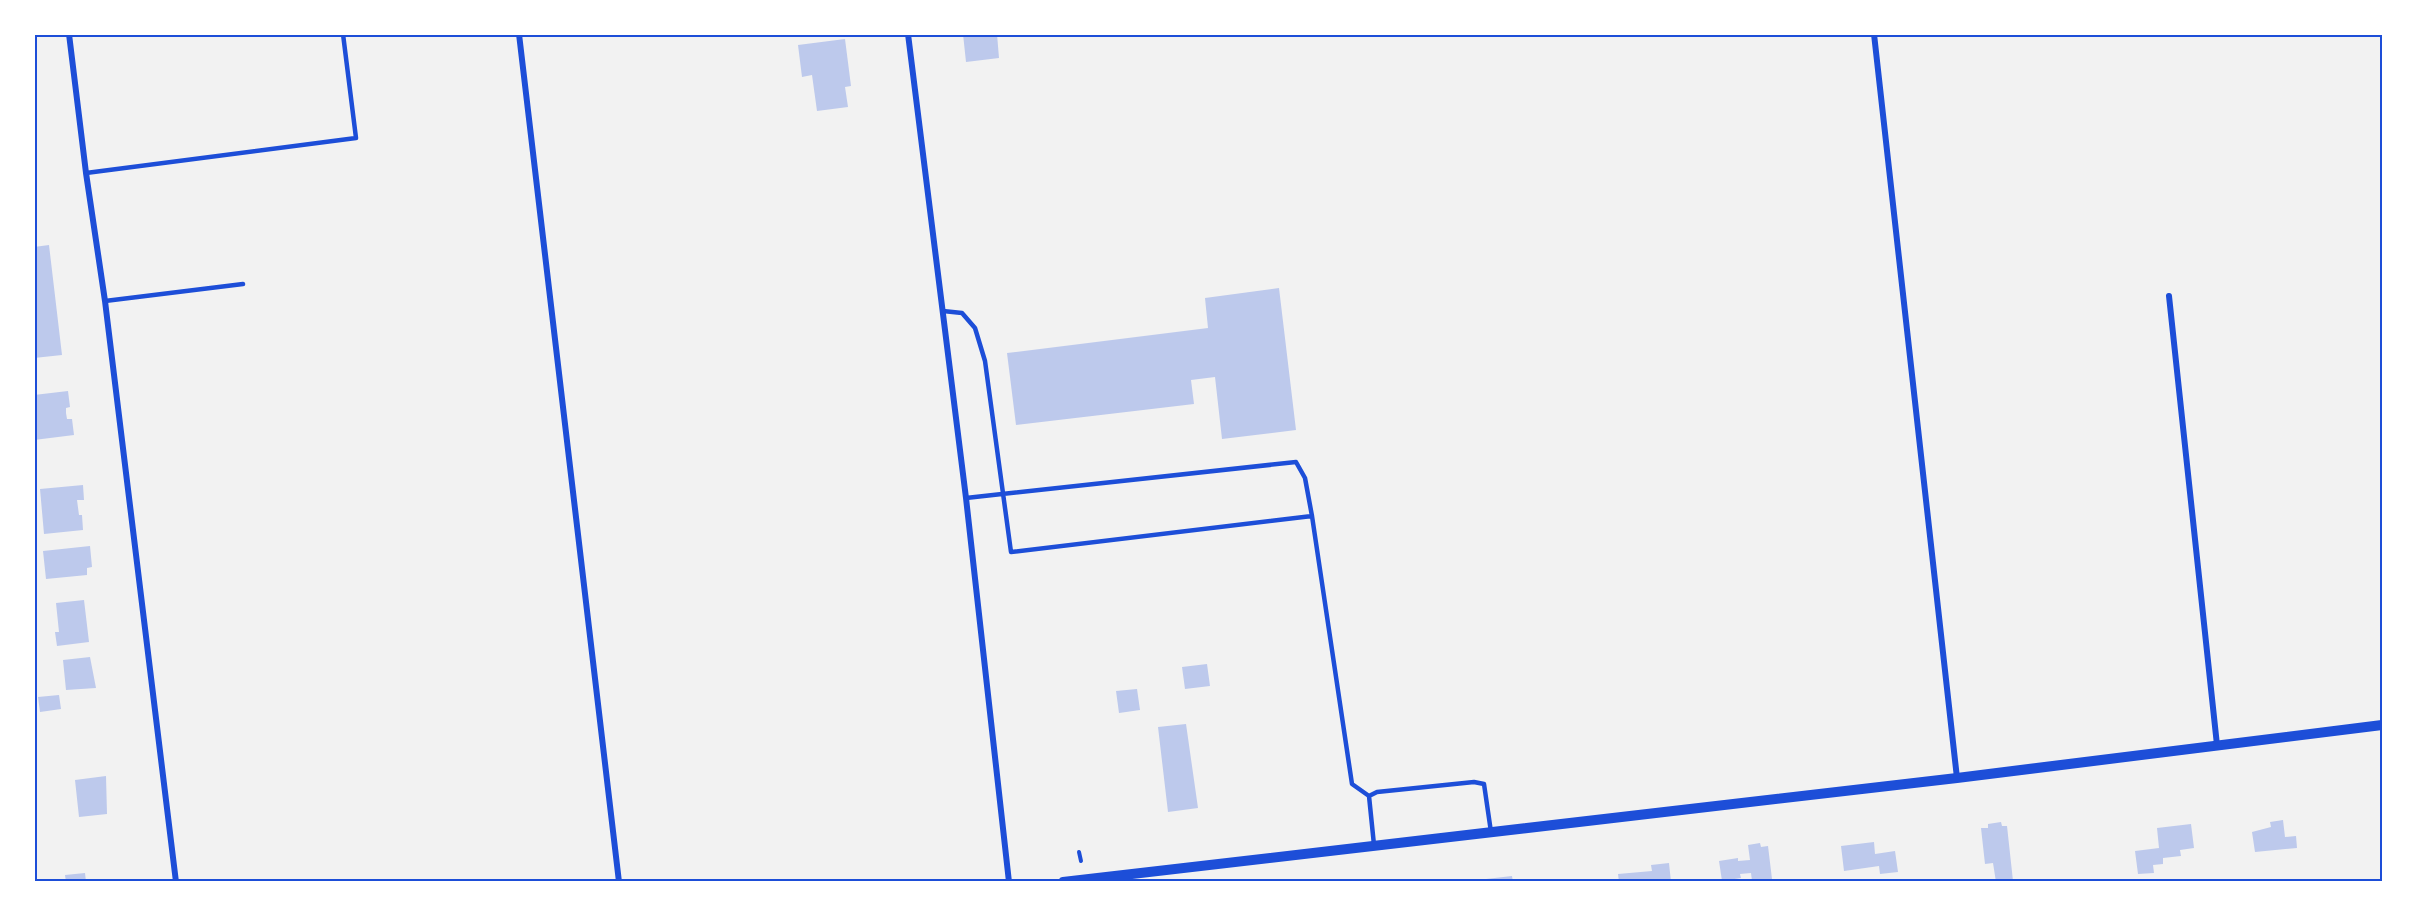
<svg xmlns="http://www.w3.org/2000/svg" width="2417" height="916" viewBox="0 0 2417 916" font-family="Raleway,sans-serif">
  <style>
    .building { fill: #bdc9ec }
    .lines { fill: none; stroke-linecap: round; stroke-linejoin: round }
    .path { stroke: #1d4ed8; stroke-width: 4 }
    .service { stroke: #1d4ed8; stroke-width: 4.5 }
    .minor { stroke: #1d4ed8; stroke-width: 6 }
    .tertiary { stroke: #1d4ed8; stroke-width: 10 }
    .neatline { fill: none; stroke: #1d4ed8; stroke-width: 2 }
  </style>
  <rect width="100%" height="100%" fill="#f2f2f2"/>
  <path class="building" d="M 963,34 L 997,34 L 999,58 L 966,62 Z
    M 845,39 L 851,86 L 845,87 L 848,107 L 817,111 L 812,75 L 802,77 L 798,45 Z
    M 49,245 L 62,355 L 34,358 L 34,247 Z
    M 1279,288 L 1296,430 L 1222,439 L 1215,377 L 1191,380 L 1194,404 L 1016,425 L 1007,353 L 1208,328 L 1205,298 Z
    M 68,391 L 70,407 L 66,408 L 66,413 L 67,419 L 72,419 L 74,435 L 34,440 L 34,395 Z
    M 83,485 L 84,500 L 77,500 L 79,515 L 82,515 L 83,530 L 44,534 L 40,489 Z
    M 90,546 L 92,567 L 87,568 L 87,575 L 46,579 L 43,551 Z
    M 84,600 L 89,642 L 57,646 L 55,632 L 59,632 L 56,603 Z
    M 90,657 L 96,688 L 66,690 L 63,660 Z
    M 1207,664 L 1210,686 L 1185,689 L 1182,667 Z
    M 1137,689 L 1140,710 L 1119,713 L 1116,691 Z
    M 59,695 L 61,709 L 40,712 L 38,697 Z
    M 1186,724 L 1198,808 L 1168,812 L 1158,727 Z
    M 106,776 L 107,814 L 79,817 L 75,780 Z
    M 2283,820 L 2285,837 L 2296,836 L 2297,848 L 2255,852 L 2252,832 L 2271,827 L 2270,822 Z
    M 2001,822 L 2002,826 L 2007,826 L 2013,881 L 1996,882 L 1993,863 L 1985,864 L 1981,828 L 1988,828 L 1988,824 Z
    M 2191,824 L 2194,848 L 2180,850 L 2181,856 L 2163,858 L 2163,864 L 2153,865 L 2154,873 L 2138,874 L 2135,851 L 2159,848 L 2157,828 Z
    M 1874,842 L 1875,854 L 1895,851 L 1898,872 L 1880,874 L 1879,866 L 1844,871 L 1841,846 Z
    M 1760,843 L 1761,847 L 1768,846 L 1772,879 L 1752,881 L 1751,873 L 1740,874 L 1741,878 L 1722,881 L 1719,861 L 1738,858 L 1738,861 L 1750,860 L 1748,845 Z
    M 1669,863 L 1671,882 L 1619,882 L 1618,874 L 1652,871 L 1651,865 Z
    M 85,873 L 86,882 L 66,882 L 65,875 Z
    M 1512,876 L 1513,882 L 1486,882 L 1486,879 Z"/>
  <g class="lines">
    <path class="path" d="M 1079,852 L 1081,861"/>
    <path class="service" d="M 86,173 L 356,138 L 343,34
      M 105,301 L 243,284
      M 943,311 L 962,313 L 975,328 L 985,361 L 1011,552 L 1312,516 L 1305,478 L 1296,462 L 1002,494 L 966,498
      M 1312,516 L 1352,784 L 1369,796
      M 1374,845 L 1369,796 L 1377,792 L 1474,782 L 1484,784 L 1491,832"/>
    <path class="minor" d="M 69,34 L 86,173 L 105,301 L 176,882
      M 519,34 L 619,882
      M 908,34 L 966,498 L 1009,882
      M 1874,34 L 1957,778
      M 2169,296 L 2217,745"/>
    <path class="tertiary" d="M 1063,882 L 1957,778 L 2382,725"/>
  </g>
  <rect width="2417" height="916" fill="none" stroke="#ffffff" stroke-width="72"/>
  <rect x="36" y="36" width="2345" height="844" class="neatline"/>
</svg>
